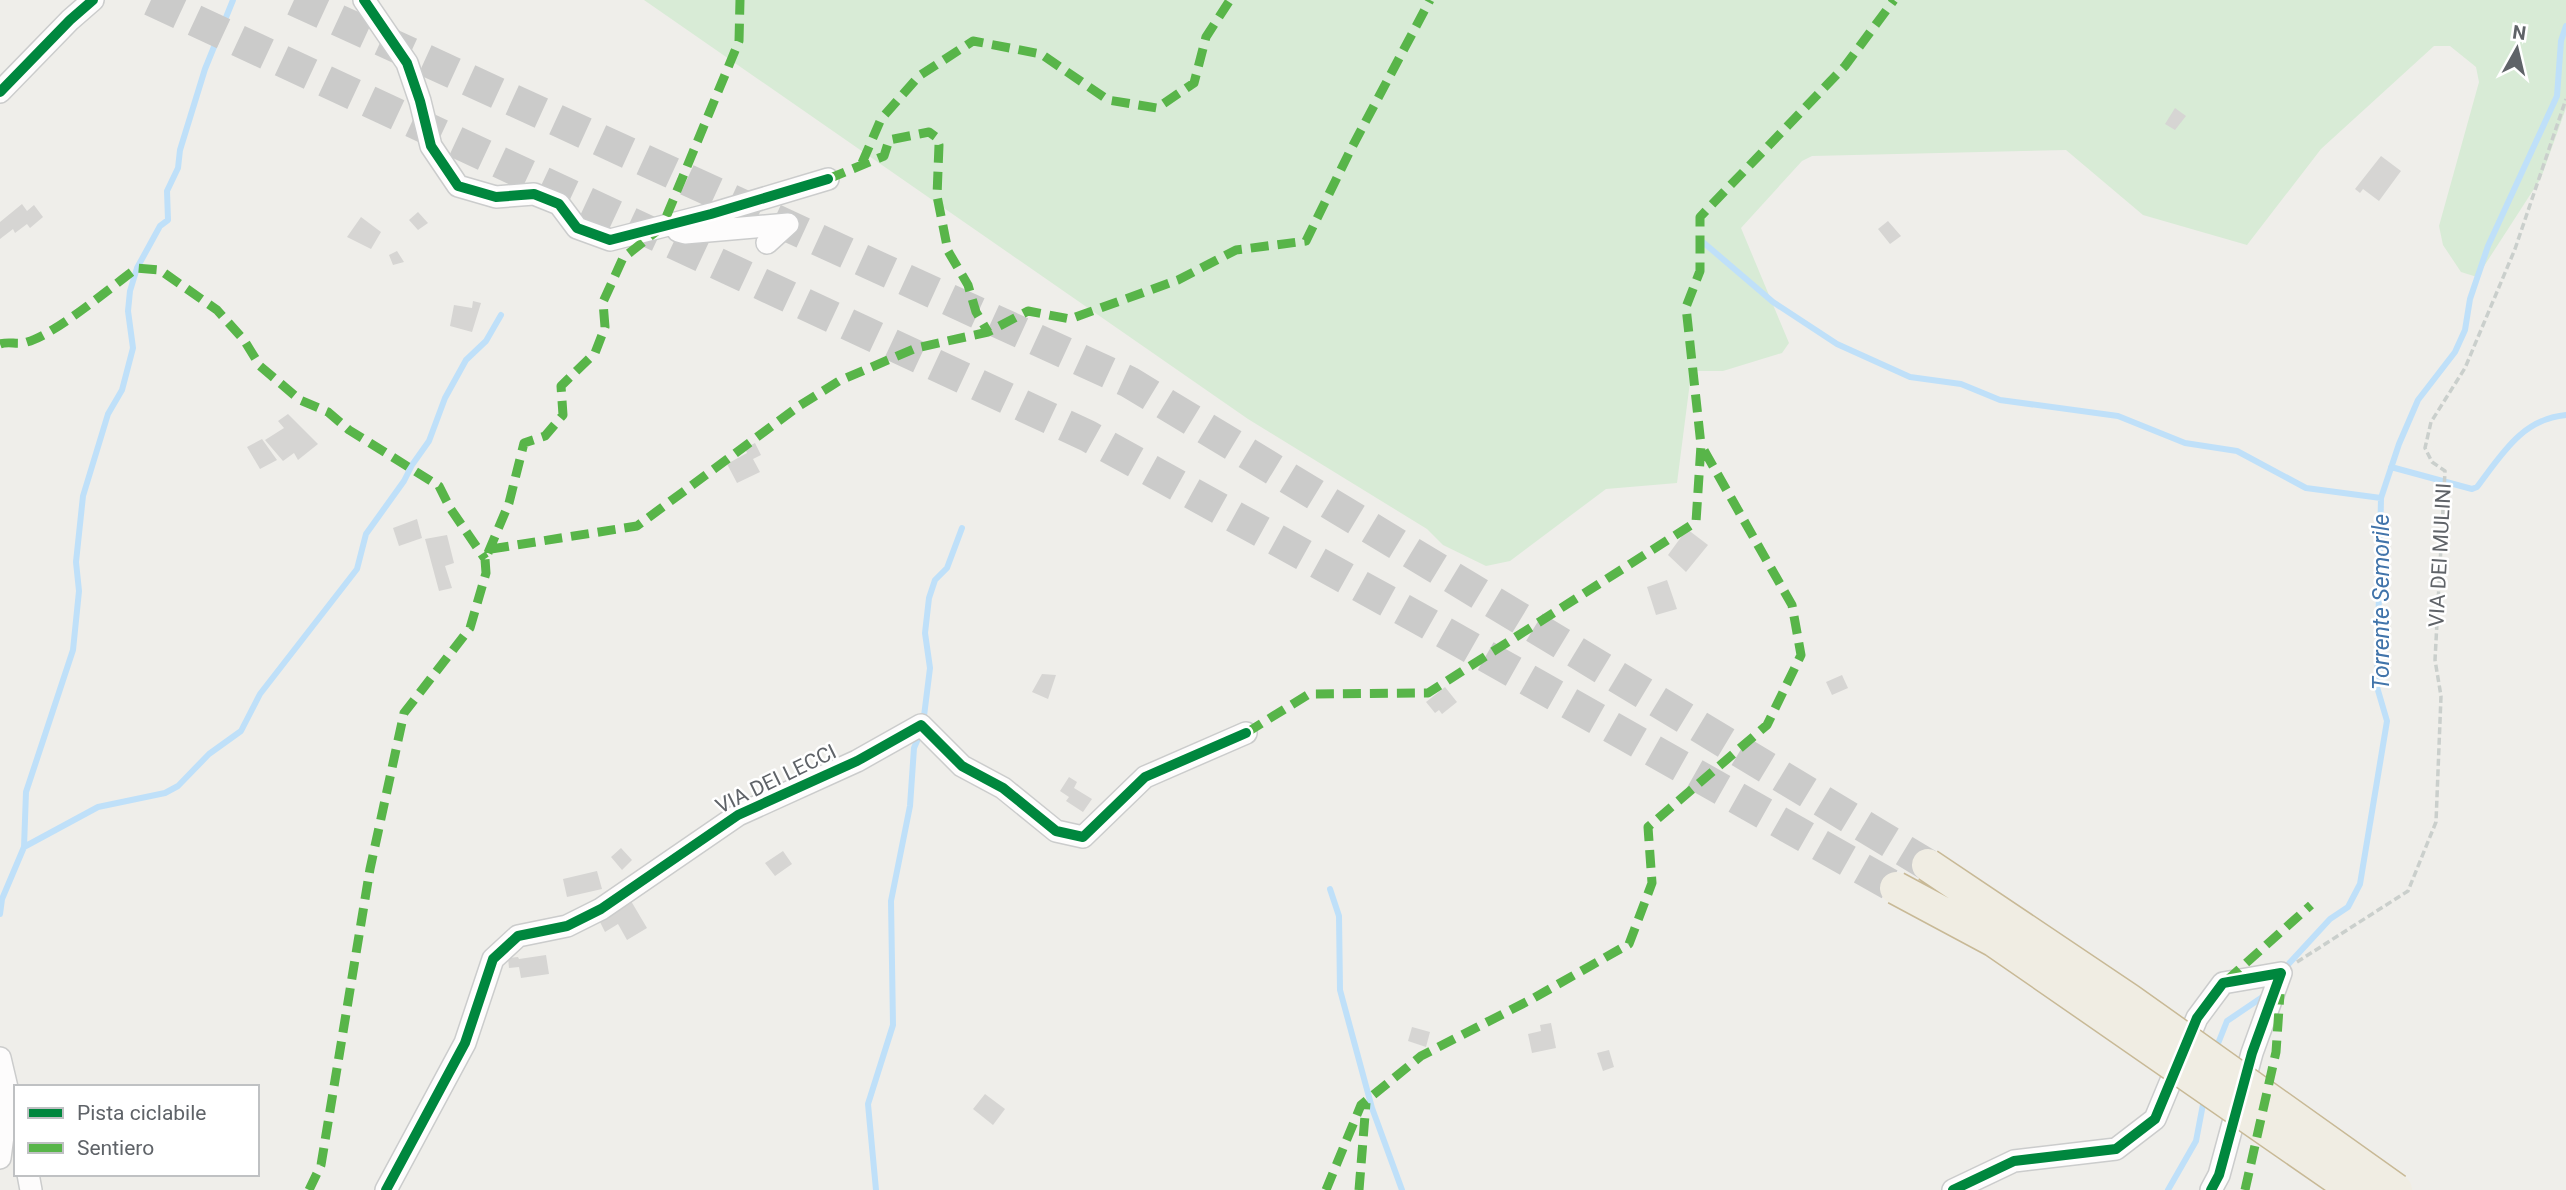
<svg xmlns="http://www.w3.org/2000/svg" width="2566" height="1190" viewBox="0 0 2566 1190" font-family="Roboto,sans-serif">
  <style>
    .green { fill: #d8ebd6 }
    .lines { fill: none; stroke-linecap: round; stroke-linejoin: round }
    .stream { stroke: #bfe0f9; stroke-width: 6 }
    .building { fill: #d6d5d3 }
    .highway-tunnel { stroke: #cbcbca; stroke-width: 32; stroke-dasharray: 32 16; stroke-linecap: butt }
    .minor-casing { stroke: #cbcccc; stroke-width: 24 }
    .path { stroke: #cacfcc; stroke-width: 3.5; stroke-dasharray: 7 3.5; stroke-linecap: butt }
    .minor { stroke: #fdfcfc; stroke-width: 21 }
    .highway-bridge-casing { stroke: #c8b996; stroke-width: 35; stroke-linecap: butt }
    .highway-bridge { stroke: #f0ede3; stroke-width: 32 }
    .quiet { stroke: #58b549; stroke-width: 9; stroke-dasharray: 18 9; stroke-linecap: butt }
    .cycleway-casing { stroke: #fff; stroke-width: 15 }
    .cycleway { stroke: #00873e; stroke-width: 10 }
    .labels { text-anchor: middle; stroke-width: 5; stroke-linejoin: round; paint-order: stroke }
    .street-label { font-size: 21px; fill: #5f6368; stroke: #fff }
    .water-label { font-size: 23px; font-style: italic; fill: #4174aa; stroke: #fff }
  </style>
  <rect width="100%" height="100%" fill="#efeeea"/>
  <path class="green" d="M 644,0 L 2566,0 L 2566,108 L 2541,178 L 2477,277 L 2461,272 L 2443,245 L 2439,226 L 2479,82 L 2476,67 L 2450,46 L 2434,46 L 2321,149 L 2247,245 L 2143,215 L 2066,150 L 1812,156 L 1802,161 L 1741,228 L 1789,343 L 1782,353 L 1723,371 L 1696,371 L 1690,382 L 1677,483 L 1606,489 L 1510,561 L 1486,566 L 1443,545 L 1427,529 L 1248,419 Z"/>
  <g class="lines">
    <path class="stream" d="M 1704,243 L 1773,302 L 1837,344 L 1910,377 L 1961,384 L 2000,400 L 2118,416 L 2185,443 L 2237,451 L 2306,488 L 2381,498
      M 2391,467 L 2472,489 L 2477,487 C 2502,454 2522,419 2566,415
      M 923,724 L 930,668 L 925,633 L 929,598 L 935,580 L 947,568 L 962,528
      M 24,847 L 98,807 L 165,793 L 178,786 L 209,754 L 241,731 L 260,694 L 357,569 L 366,534 L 404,481 L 412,465 L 429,441 L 445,398 L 466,360 L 486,341 L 501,315
      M 1330,889 L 1339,916 L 1340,990 L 1372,1108 L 1402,1190
      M 0,914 L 2,899 L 24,847 L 26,792 L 73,650 L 79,591 L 76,562 L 83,496 L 108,414 L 122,390 L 133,348 L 128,311 L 130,291 L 137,268 L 160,226 L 168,220 L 167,191 L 178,168 L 180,150 L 205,69 L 233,0
      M 2283,970 L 2330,919 L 2348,907 L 2360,884 L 2387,721 L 2377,687 L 2381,498 L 2399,444 L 2418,400 L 2455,352 L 2465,330 L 2470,299 L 2488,246 L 2557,96 L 2561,41 L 2566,26
      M 2215,1051 L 2227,1021 L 2261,998 L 2266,993
      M 876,1190 L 868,1104 L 893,1025 L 891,901 L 910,806 L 914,748 L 920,734
      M 2168,1190 L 2196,1141 L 2204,1099"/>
  </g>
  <path class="building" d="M 2175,108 L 2186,116 L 2175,130 L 2165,124 Z
    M 2381,156 L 2401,171 L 2379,201 L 2363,189 L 2360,193 L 2355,189 Z
    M 22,204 L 27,211 L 34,205 L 43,217 L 30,228 L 27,224 L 15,233 L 13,229 L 0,239 L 0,222 Z
    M 418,212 L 428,223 L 418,230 L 409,220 Z
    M 361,217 L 381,232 L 371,249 L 347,237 Z
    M 1888,221 L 1901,236 L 1890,244 L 1878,229 Z
    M 397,251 L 404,262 L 393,265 L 389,255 Z
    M 473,301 L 481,303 L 472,332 L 450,326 L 454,305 L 472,308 Z
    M 288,414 L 318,444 L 298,460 L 294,453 L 283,461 L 265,440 L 284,428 L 278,421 Z
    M 262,439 L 277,460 L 260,469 L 247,447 Z
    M 755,443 L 761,455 L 753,459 L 760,472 L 737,483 L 727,464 L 747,453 L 745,448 Z
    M 417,519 L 422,538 L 399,546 L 393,528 Z
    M 1687,529 L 1708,545 L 1686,572 L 1668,555 Z
    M 447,535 L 454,563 L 445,566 L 452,588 L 439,591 L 425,539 Z
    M 1667,580 L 1677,609 L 1656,615 L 1647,587 Z
    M 1042,674 L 1056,675 L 1048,699 L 1032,692 Z
    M 1842,675 L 1848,688 L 1832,695 L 1826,682 Z
    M 1445,687 L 1457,702 L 1442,714 L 1439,710 L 1435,713 L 1426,702 Z
    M 1069,777 L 1077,782 L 1074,788 L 1092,799 L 1083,812 L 1066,801 L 1069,797 L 1060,791 Z
    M 621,848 L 632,860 L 622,870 L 611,857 Z
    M 783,851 L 792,864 L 775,876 L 765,863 Z
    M 597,871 L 602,889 L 567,897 L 563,879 Z
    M 631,901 L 647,928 L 627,940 L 618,924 L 605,932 L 600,922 Z
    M 546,955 L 549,974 L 521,978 L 519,967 L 509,968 L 508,958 L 518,957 L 519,959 Z
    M 1551,1023 L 1556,1048 L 1532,1053 L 1528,1034 L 1541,1031 L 1540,1025 Z
    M 1412,1027 L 1430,1032 L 1426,1047 L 1408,1041 Z
    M 1609,1050 L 1614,1067 L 1603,1071 L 1597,1053 Z
    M 985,1094 L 1005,1109 L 993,1125 L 973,1109 Z"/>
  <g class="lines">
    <path class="highway-tunnel" d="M 151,0 L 1088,436 L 1429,624 L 1896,888
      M 294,0 L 1129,382 L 1928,865"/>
    <g class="minor-casing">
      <path id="minor" d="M 364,0 L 407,63 L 420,101 L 431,146 L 458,186 L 496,197 L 534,194 L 559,204 L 577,228 L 610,240 L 711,214 L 828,179
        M 0,92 L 70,20 L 93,0
        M 678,231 L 685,233 L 788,224 L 767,243
        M 0,1058 L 16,1126
        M 0,1158 L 7,1106
        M 28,1174 L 31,1190
        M 386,1190 L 465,1043 L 493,959 L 518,936 L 567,926 L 601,909 L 738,815 L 857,761 L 921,725 L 962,766 L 1003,788 L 1056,831 L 1083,837 L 1145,777 L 1246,733
        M 1953,1190 L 2014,1161 L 2116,1149 L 2155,1119 L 2197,1018 L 2223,983 L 2281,973 L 2252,1053 L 2219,1175 L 2211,1190"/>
    </g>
    <path class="path" d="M 2297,962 L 2408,891 L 2436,822 L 2441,696 L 2435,660 L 2445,471 L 2432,462 L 2425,448 L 2431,422 L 2465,368 L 2515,249 L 2566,99"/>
    <use href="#minor" class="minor"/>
    <g class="highway-bridge-casing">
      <path id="highway-bridge" d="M 1928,865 L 2129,1000 L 2396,1190
        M 1896,888 L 1995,941 L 2354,1190"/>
    </g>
    <use href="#highway-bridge" class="highway-bridge"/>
    <path class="quiet" d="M 862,163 L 881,119 L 919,76 L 973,41 L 1041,54 L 1108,100 L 1157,108 L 1194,83 L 1206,37 L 1230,0
      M 828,179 L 884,156 L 889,140 L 929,132 L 936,137 L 939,145 L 937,196 L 948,251 L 968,285 L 976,312 L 988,332
      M 0,344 C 8,341 18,345 27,342 C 56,334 111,287 137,268 L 160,270 L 217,310 L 244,340 L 260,366 L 300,400 L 328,412 L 349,430 L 439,486 L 450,508 L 485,559
      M 491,549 L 637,526 L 799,406 L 839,381 L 916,348 L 988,332 L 1028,311 L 1070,319 L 1178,280 L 1236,250 L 1306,241 L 1350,151 L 1430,0
      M 488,553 L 509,503 L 524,443 L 545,436 L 563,415 L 561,386 L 595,353 L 605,327 L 603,302 L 623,258 L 662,227 L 739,41 L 740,0
      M 1246,733 L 1309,694 L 1428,693 L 1696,522 L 1701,445 L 1686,307 L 1700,271 L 1700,217 L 1845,66 L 1894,0
      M 2226,981 L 2311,905
      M 309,1190 L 321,1165 L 370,869 L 404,713 L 470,628 L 486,573 L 485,559
      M 1326,1190 L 1361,1105 L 1421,1056 L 1532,999 L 1629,944 L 1652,883 L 1648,827 L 1767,725 L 1801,655 L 1792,605 L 1701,445
      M 1359,1190 L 1366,1103
      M 2245,1190 L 2276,1052 L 2280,994"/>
    <g class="cycleway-casing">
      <path id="cycleway" d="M 364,0 L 407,63 L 420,101 L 431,146 L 458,186 L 496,197 L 534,194 L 559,204 L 577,228 L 610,240 L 711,214 L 828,179
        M 0,92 L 70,20 L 93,0
        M 386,1190 L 465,1043 L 493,959 L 518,936 L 567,926 L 601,909 L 738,815 L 857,761 L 921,725 L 962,766 L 1003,788 L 1056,831 L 1083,837 L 1145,777 L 1246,733
        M 1953,1190 L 2014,1161 L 2116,1149 L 2155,1119 L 2197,1018 L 2223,983 L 2281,973 L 2252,1053 L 2219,1175 L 2211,1190"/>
    </g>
    <use href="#cycleway" class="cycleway"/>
  </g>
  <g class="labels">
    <g class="street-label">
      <text transform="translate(2440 555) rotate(-87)" y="7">VIA DEI MULINI</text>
      <text transform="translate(776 779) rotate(-26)" y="7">VIA DEI LECCI</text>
    </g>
    <g class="water-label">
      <text transform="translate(2381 602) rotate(-90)" y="8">Torrente Semorile</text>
    </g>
  </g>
  <rect x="14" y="1085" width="245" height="91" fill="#ffffff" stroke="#bfc1c3" stroke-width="2"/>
  <rect x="28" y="1108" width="35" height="10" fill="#00873e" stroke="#bfc1c3" stroke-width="2"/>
  <text x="77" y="1120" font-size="21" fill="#5f6368">Pista ciclabile</text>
  <rect x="28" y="1143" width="35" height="10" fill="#58b549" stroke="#bfc1c3" stroke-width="2"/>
  <text x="77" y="1155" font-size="21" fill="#5f6368">Sentiero</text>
  <g transform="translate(2517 49) rotate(8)" stroke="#ffffff" stroke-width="5" paint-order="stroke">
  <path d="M0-5L12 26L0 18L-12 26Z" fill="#5f6368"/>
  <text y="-10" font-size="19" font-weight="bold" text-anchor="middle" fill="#5f6368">N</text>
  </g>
</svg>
